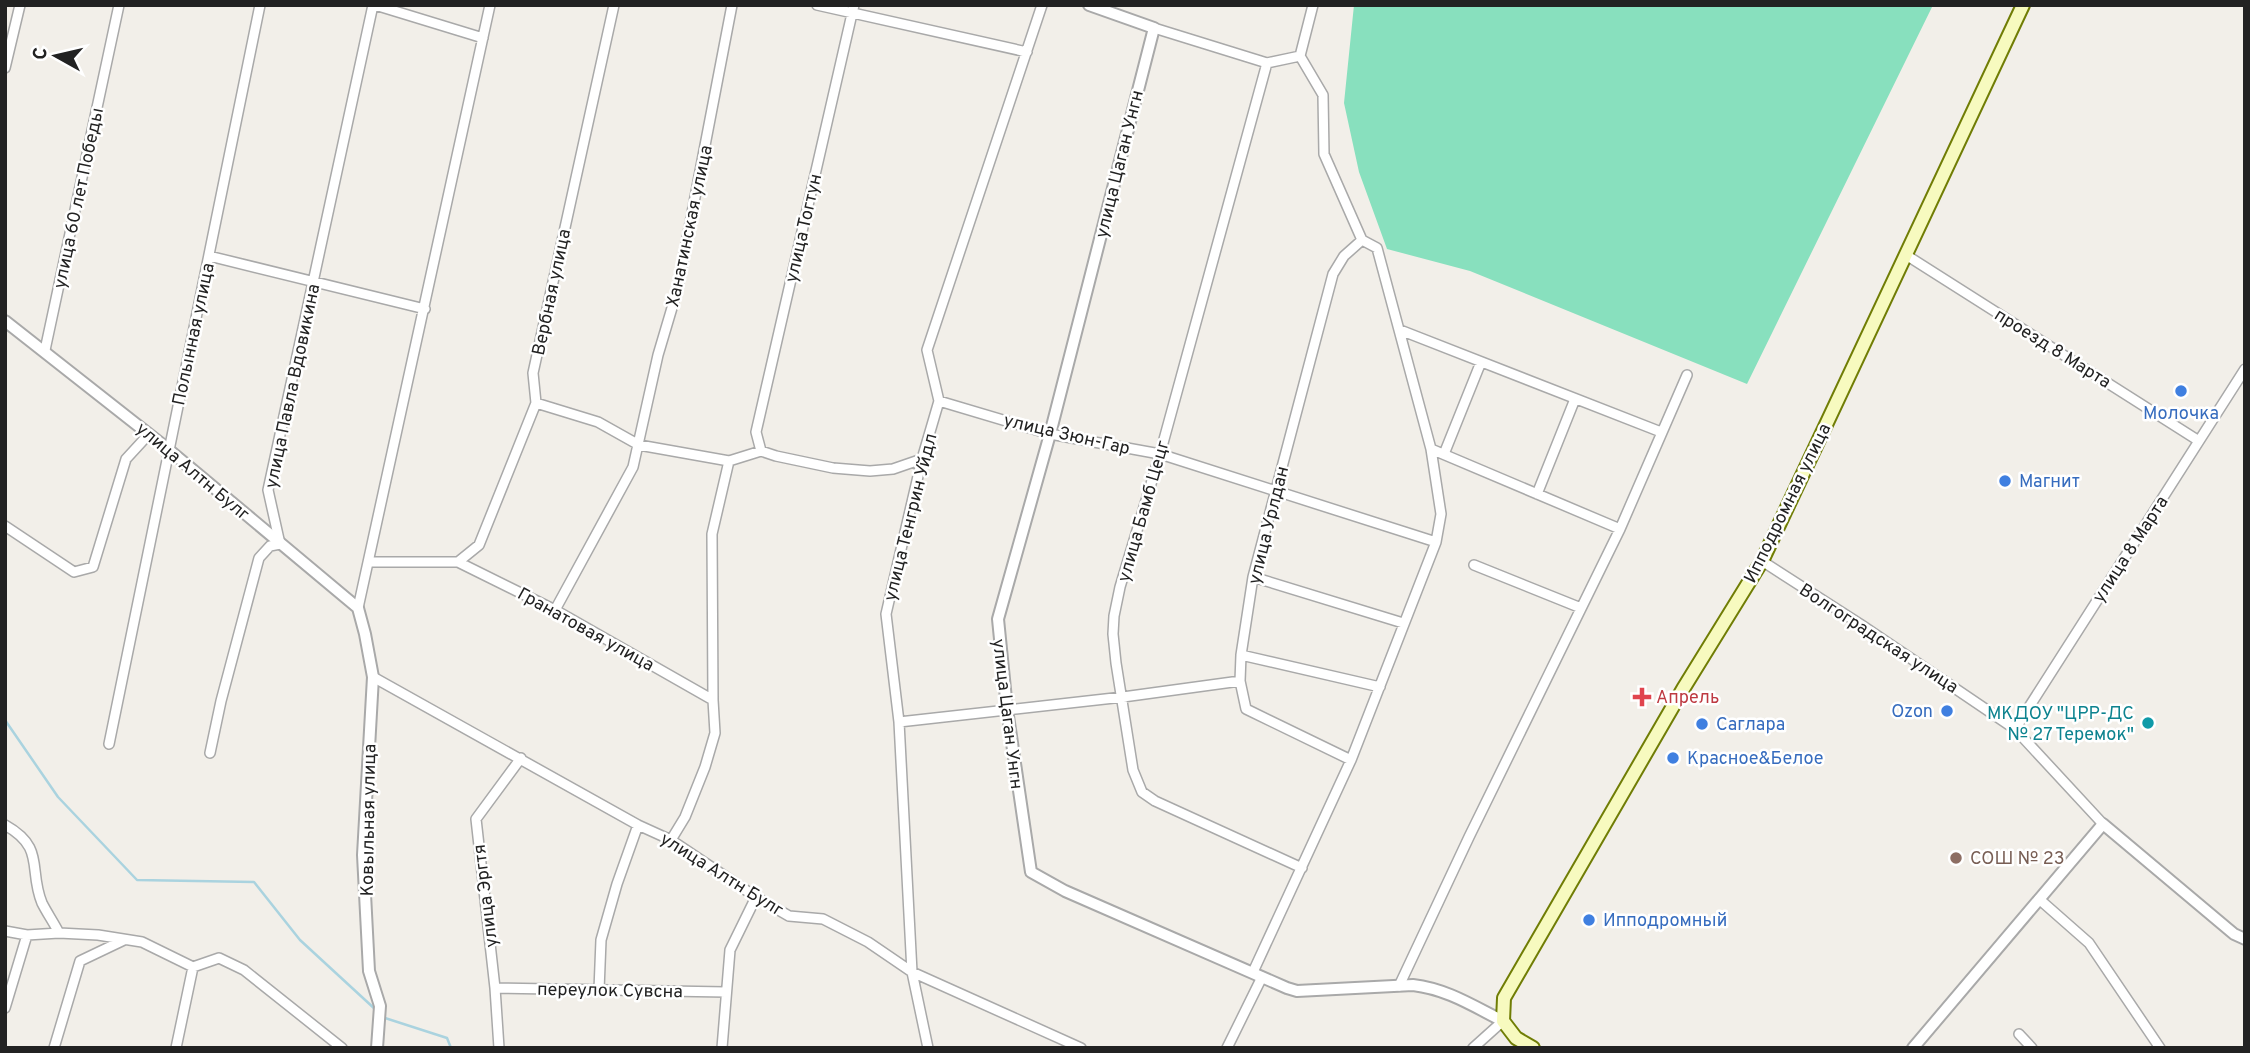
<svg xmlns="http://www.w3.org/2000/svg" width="2250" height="1053" viewBox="0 0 2250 1053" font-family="Overpass,sans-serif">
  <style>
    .pitch { fill: #88e0be }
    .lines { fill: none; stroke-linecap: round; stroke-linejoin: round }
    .stream { stroke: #aad3df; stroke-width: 2.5 }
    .minor-casing { stroke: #a9a9a9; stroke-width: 12 }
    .tertiary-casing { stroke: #a9a9a9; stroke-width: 14 }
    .secondary-casing { stroke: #707d05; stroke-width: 16 }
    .minor { stroke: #fff; stroke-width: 9 }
    .tertiary { stroke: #fff; stroke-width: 10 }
    .secondary { stroke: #f7fabf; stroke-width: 12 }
    .shop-dot { fill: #3f7fe0; stroke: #fff; stroke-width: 2.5 }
    .health-dot { fill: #e0444e; stroke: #fff; stroke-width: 2.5 }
    .culture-dot { fill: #0f9aa8; stroke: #fff; stroke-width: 2.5 }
    .education-dot { fill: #8d6e63; stroke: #fff; stroke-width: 2.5 }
    .labels { text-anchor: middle; stroke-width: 5; stroke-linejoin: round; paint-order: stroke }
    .street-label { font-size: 18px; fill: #222; stroke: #fff }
    .shop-label { font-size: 18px; fill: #366cbe; stroke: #fff; text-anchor: start }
    .health-label { font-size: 18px; fill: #be3a42; stroke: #fff; text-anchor: start }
    .culture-label { font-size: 18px; fill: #0d838f; stroke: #fff; text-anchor: end }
    .education-label { font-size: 18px; fill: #785e54; stroke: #fff; text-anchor: start }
  </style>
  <rect width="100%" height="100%" fill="#f2efe9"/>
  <path class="pitch" d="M 1354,5 L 1933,5 L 1747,384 L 1470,271 L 1387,249 L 1359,172 L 1344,103 Z"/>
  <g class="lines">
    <path class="stream" d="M 5,720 L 58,797 L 137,880 L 254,882 L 300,940 L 376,1010
      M 382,1017 L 447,1038 L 451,1048"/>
    <g class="minor-casing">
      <path id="minor" d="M 375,5 L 483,38
        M 817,5 L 1027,52
        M 1154,28 L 1267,63 L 1300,56
        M 1300,56 L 1313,5
        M 1267,63 L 1160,454 L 1120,587 L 1114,616 L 1113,634 L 1116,663 L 1133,770 L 1142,792 L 1155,801 L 1302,868
        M 5,68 L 20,5
        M 1906,255 L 2199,441
        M 209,256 L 425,309
        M 1400,330 L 1661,432
        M 45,350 L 119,5
        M 939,401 L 1050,434 L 1160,454 L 1436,542
        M 536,403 L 598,422 L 639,445 L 729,461 L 761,451 L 776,456 L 833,468 L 870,471 L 893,469 L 922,459
        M 1431,449 L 1620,529
        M 761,451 L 756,432 L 854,5
        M 1444,454 L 1481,362
        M 1537,494 L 1575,399
        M 5,526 L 74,572 L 93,567 L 126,459 L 149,434
        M 1762,561 L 1860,624 L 2015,729 L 2103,824
        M 370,562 L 458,562 L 555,610 L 713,700
        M 458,562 L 479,545 L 536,403 L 533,373 L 614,5
        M 1474,565 L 1581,608
        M 1253,577 L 1403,623
        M 358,608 L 490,5
        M 555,610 L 633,467 L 658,355 L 677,291 L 732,5
        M 1241,655 L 1380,687
        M 373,677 L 638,825 L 671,840 L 756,897 L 789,916 L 823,919 L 868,942 L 912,972 L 1081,1048
        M 899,722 L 1123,697 L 1240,681
        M 2015,729 L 2245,369
        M 109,744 L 260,5
        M 210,753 L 221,701 L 259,558 L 270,546 L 280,544 L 268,490 L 373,5
        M 1351,760 L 1246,709 L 1240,681 L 1241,655 L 1253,577 L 1333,274 L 1344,256 L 1362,240
        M 5,825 C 46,848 28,869 42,903 C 47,913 54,923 59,933
        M 671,840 L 685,817 L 705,767 L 715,733 L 713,700 L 712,534 L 729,461
        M 2039,899 L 2089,943 L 2160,1048
        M 5,931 L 27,935 L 59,933 L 98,935 L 142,942 L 193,967 L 219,958 L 244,970 L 342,1048
        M 1253,972 L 1351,760 L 1436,542 L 1441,514 L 1431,449 L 1377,248 L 1362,240 L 1324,154 L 1323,95 L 1300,56
        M 1399,986 L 1469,837 L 1620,529 L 1687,375
        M 495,988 L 726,992
        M 599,990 L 601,940 L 617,884 L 638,825
        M 5,1008 L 27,935
        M 2019,1034 L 2032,1048
        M 54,1048 L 80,961 L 124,940
        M 176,1048 L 193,967
        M 499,1048 L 495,988 L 476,819 L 521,758
        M 722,1048 L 730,950 L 756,897
        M 928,1048 L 912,972 L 899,722 L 886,614 L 922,459 L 939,401 L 927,350 L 1042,5
        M 1227,1048 L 1262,977
        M 1473,1048 L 1503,1021"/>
    </g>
    <g class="tertiary-casing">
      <path id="tertiary" d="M 1089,5 L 1154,28 L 1050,434 L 998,619 L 1007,709 L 1031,872 L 1065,891 L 1287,988 L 1297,991 L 1413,985 C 1447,989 1473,1006 1503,1021
        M 5,321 L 169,450 L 358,608 L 365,634 L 373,677 L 363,855 L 369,971 L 380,1006 L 377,1048
        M 1913,1048 L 2103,824 L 2234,934 L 2245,939"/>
    </g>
    <g class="secondary-casing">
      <path id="secondary" d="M 1533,1048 L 1516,1038 L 1503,1021 L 1504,998 L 1683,689 L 1762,561 L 2023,5"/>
    </g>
    <use href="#minor" class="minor"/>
    <use href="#tertiary" class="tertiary"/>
    <use href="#secondary" class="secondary"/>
  </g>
  <g class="shop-dot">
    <circle cx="2181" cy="391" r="7"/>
    <circle cx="2005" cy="481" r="7"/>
    <circle cx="1947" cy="711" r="7"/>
    <circle cx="1702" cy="724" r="7"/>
    <circle cx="1673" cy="758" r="7"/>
    <circle cx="1589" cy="920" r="7"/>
  </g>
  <path class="health-dot" d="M1638.5 686.5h7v7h7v7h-7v7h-7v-7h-7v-7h7z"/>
  <circle class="culture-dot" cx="2148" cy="723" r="7"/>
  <circle class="education-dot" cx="1956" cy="858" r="7"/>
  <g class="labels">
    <g class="street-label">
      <text transform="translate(1119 164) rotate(-76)" y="6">улица Цаган Унгн</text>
      <text transform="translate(78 198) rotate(-78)" y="6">улица 60 лет Победы</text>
      <text transform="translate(689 226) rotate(-78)" y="6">Ханатинская улица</text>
      <text transform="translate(803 228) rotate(-77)" y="6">улица Тогтун</text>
      <text transform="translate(551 292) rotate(-78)" y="6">Вербная улица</text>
      <text transform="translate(193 334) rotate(-78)" y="6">Полынная улица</text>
      <text transform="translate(2053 348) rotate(32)" y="6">проезд 8 Марта</text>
      <text transform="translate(292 386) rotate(-78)" y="6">улица Павла Вдовикина</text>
      <text transform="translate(1067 434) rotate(13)" y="6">улица Зюн-Гар</text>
      <text transform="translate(193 471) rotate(40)" y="6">улица Алтн Булг</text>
      <text transform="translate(1787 503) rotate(-64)" y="6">Ипподромная улица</text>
      <text transform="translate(1143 511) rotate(-74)" y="6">улица Бамб Цецг</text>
      <text transform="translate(910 517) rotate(-76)" y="6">улица Тенгрин Уйдл</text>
      <text transform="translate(1268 525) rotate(-76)" y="6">улица Урлдан</text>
      <text transform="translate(2130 549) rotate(-57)" y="6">улица 8 Марта</text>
      <text transform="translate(586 629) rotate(29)" y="6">Гранатовая улица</text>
      <text transform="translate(1879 638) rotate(33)" y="6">Волгоградская улица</text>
      <text transform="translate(1008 714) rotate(83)" y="6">улица Цаган Унгн</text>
      <text transform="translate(368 820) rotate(-89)" y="6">Ковыльная улица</text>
      <text transform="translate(722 874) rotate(32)" y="6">улица Алтн Булг</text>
      <text transform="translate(485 896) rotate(-97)" y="6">улица Эргтя</text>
      <text transform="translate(610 990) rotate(1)" y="6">переулок Сувсна</text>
    </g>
    <g class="shop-label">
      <text x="2181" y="419" text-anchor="middle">Молочка</text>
      <text x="2019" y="487">Магнит</text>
      <text x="1933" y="717" text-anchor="end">Ozon</text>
      <text x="1716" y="730">Саглара</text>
      <text x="1687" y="764">Красное&amp;Белое</text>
      <text x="1603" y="926">Ипподромный</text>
    </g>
    <g class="health-label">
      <text x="1656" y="703">Апрель</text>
    </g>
    <g class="culture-label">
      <text x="2134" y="719">МКДОУ "ЦРР-ДС<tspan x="2134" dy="21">№ 27 Теремок"</tspan></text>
    </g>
    <g class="education-label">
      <text x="1970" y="864">СОШ № 23</text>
    </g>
  </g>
  <rect width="2250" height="1053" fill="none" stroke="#222222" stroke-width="14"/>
  <g transform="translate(56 56) rotate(278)" stroke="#ffffff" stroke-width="5" paint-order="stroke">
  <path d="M0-5L12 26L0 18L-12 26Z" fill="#222222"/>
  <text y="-10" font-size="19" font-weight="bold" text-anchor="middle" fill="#222222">С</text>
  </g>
</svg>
